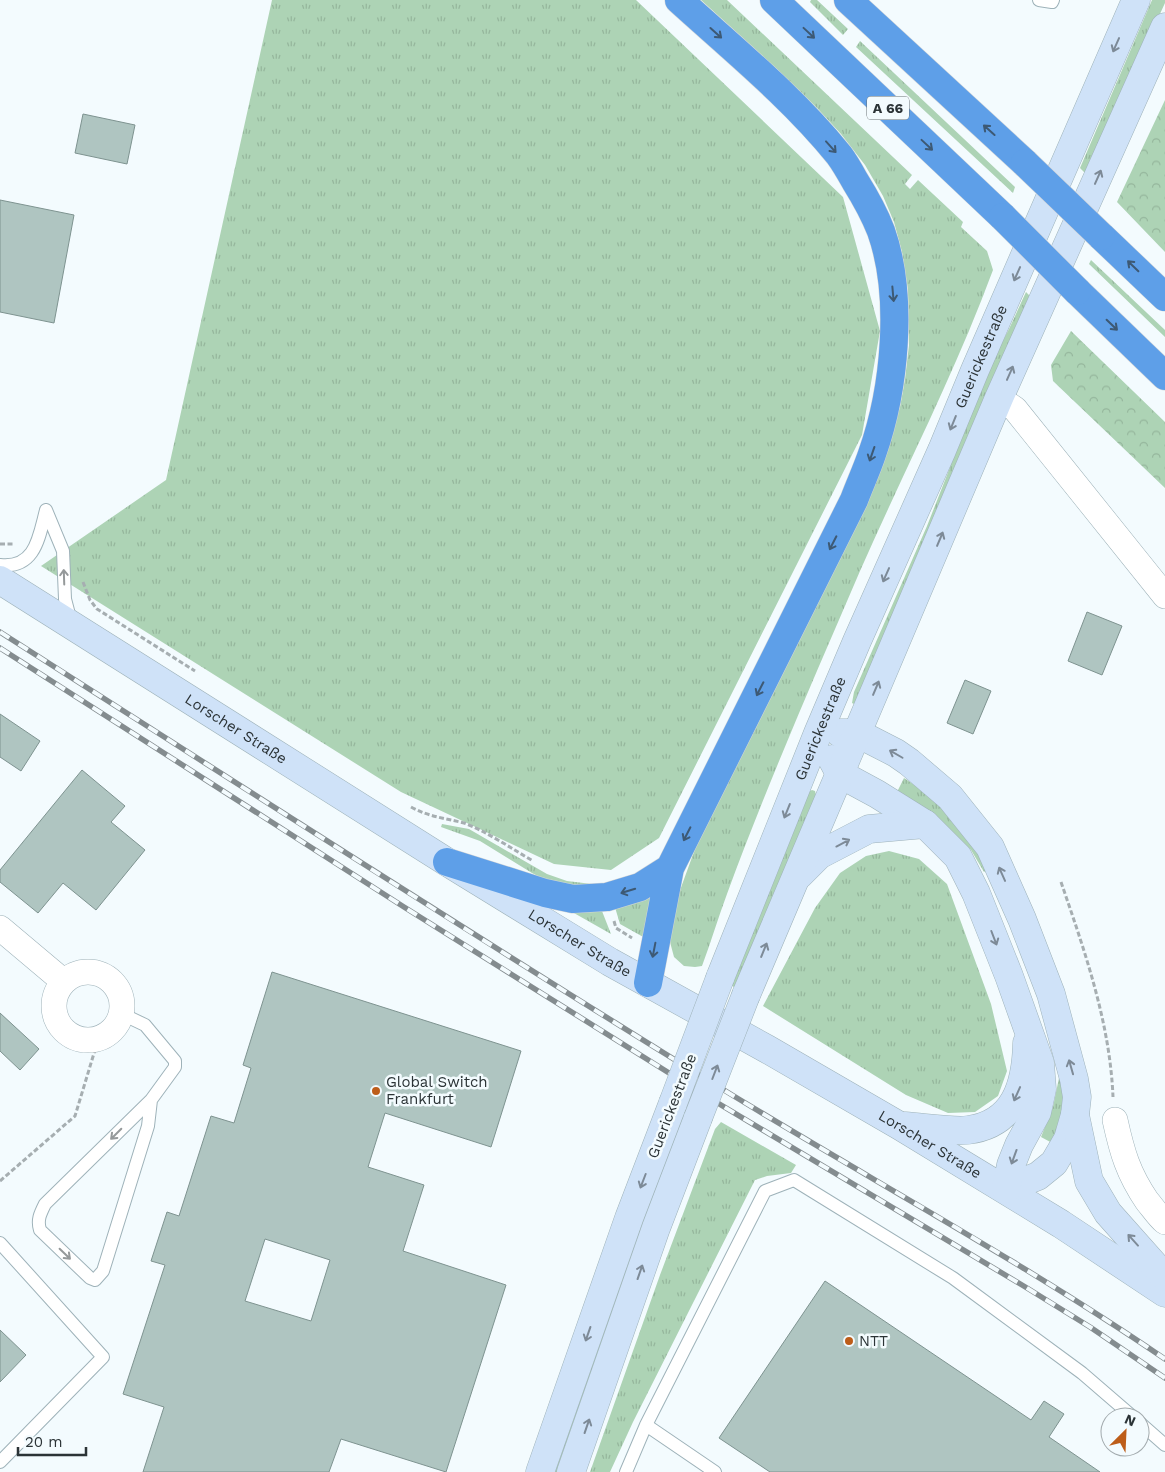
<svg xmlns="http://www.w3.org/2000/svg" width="1165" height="1472" viewBox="0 0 1165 1472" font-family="'Work Sans',sans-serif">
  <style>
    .grass { fill: url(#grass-tufts) }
    .forest { fill: url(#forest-crowns) }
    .building { fill: #afc5c1; stroke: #7e9390; fill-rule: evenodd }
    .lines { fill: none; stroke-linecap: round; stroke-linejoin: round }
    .lane-casing { stroke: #9eb2b9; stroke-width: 14 }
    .street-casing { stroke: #9eb2b9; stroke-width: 26 }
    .secondary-casing { stroke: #9eb2b9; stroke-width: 29 }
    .highway-casing { stroke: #d5d6d7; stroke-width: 29 }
    .path { stroke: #a6aeb1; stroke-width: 3; stroke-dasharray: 5 2.5; stroke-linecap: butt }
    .lane { stroke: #fff; stroke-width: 12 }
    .street { stroke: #fff; stroke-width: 25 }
    .secondary { stroke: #cfe2f8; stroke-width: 28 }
    .highway { stroke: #5e9fe8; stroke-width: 28 }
    .rail-casing { stroke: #848c8f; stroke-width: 5.5 }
    .rail { stroke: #f3fbfe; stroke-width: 4; stroke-dasharray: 11; stroke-linecap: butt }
    .secondary-bridge-casing { stroke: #9eb2b9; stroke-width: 29; stroke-linecap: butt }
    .highway-bridge-casing { stroke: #d5d6d7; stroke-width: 29; stroke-linecap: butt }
    .secondary-bridge { stroke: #cfe2f8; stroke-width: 28 }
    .highway-bridge { stroke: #5e9fe8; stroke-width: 28 }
    .oneway { stroke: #3d5974 }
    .oneway2 { stroke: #7d8a97 }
    .oneway3 { stroke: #95999a }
    .poi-dot { fill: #bd5d19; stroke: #f3fbfe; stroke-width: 2 }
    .labels { text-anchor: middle; stroke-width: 5; stroke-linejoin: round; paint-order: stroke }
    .shield { fill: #f3fbfe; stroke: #676f72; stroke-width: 1 }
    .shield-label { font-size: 14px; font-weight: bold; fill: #2b3336 }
    .street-label { font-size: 15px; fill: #2b3336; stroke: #f3fbfe }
    .poi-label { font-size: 15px; fill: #2b3336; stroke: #f3fbfe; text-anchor: start }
  </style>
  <defs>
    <pattern id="grass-tufts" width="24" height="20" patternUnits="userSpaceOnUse" patternTransform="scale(1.25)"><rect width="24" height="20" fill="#add3b5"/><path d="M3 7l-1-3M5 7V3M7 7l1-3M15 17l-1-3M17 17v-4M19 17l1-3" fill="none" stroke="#95b69c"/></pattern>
    <pattern id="forest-crowns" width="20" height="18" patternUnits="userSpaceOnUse" patternTransform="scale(1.25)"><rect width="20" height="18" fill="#add3b5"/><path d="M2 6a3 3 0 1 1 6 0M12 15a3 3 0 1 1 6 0" fill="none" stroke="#95b69c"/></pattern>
  </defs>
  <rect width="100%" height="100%" fill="#f3fbfe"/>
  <path class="grass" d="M 272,0 L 636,0 L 843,197 L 880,331 L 862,435 L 659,838 L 611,870 L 554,864 L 401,792 L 41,566 L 166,480 Z
    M 701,0 L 727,0 L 912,175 L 905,184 L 910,189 L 918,180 L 963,222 L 961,227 L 987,251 L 993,270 C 955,373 904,471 860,571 C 814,678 767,785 727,894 C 718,918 711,942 702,966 L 695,967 L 684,966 L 674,957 L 670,942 L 675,904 L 695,849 L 861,517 L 900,407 L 905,379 L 909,345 L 908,290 L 902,252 L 894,222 L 883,196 L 865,165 L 841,134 L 817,108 L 777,69 Z
    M 811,0 L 817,0 L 848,29 L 843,35 L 810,2 Z
    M 1152,0 L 1165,0 L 1165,3 L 1086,174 L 1080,168 Z
    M 860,41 L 1015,187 L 1013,193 L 856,47 Z
    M 1091,260 L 1165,330 L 1165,337 L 1089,264 Z
    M 1026,292 L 1031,297 L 856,705 L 852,703 L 854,692 L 927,526 L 949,470 L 971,402 L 1009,329 Z
    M 904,778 C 939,800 967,833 988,869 L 984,872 L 971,850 L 951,831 L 897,792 Z
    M 812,790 L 815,791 L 816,795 L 737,989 L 729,984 L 808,792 Z
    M 442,824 L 469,829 L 547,874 L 567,881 L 592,884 L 596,888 L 579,888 L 547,881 L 532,873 L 480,841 L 441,827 Z
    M 889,851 L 919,859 L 947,884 L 991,1004 L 1007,1071 L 998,1096 L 975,1112 L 948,1113 L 906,1095 L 763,1006 L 815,908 L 840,873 L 866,856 Z
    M 656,885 L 645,938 L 620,924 L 614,904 Z
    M 558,904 L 600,906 L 611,934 Z
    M 1060,1073 L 1066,1110 L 1054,1144 L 1041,1137 L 1053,1107 Z
    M 682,1108 L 688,1112 L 592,1372 L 558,1472 L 550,1472 Z
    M 721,1122 L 796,1165 L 791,1173 L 767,1176 L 755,1180 L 633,1422 L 610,1472 L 590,1472 L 660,1275 L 715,1129 Z"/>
  <path class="forest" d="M 1165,100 L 1165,252 L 1117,202 Z
    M 1071,331 L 1165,422 L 1165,488 L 1053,381 L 1051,365 Z"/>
  <path class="building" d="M 83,114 L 135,125 L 127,164 L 75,153 Z
    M 0,200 L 74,215 L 54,323 L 0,312 Z
    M 1087,612 L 1122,626 L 1102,675 L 1068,661 Z
    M 965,680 L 991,691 L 973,734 L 947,723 Z
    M 0,714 L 40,741 L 21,771 L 0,757 Z
    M 82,770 L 125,806 L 111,822 L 145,850 L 96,910 L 63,883 L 38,913 L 0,882 L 0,870 Z
    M 272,972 L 521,1051 L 491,1147 L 385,1113 L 368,1167 L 424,1185 L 403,1251 L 506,1285 L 446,1472 L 341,1439 L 329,1472 L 143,1472 L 164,1407 L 123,1394 L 165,1265 L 151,1261 L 167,1212 L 179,1216 L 211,1116 L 234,1123 L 251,1068 L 243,1065 ZM 265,1239 L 330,1260 L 311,1321 L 245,1301 Z
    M 0,1013 L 39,1049 L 20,1070 L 0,1051 Z
    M 825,1281 L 1031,1420 L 1044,1401 L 1064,1414 L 1049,1437 L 1100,1472 L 770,1472 L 719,1438 Z
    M 0,1330 L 26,1355 L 0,1382 Z"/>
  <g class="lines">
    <g class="lane-casing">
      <path id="lane" d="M 1039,0 L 1052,2 L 1053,0
        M 46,510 L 63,551 L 65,599 L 71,622
        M 0,565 C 36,569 39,536 46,510
        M 122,1014 L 145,1025 L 175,1061 L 175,1067 L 151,1100 L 45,1204 C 40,1214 37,1220 40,1230 L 90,1278 L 95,1280 L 103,1271 L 148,1126 L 151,1100
        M 0,1243 L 103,1357 L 0,1462
        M 1140,1423 L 1165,1445
        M 646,1425 L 715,1472
        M 626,1472 L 646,1425 L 765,1191 L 794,1180 L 953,1278 L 1082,1373 L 1133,1417"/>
    </g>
    <g class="street-casing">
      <path id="street" d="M 999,398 L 1015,409 L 1165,596
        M 0,928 L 63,981
        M54 1006a34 34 0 1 1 68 0a34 34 0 1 1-68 0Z
        M 1115,1120 C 1122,1152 1128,1173 1147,1201 C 1153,1208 1158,1216 1165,1222"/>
    </g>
    <g class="secondary-casing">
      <g id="secondary">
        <path id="s1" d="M 0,580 L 447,862 L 610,962 L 767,1049 L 900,1126 L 1061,1224 L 1165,1293"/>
        <path d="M 840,733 L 857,733 L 896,753 L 909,762 L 950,797 L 990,847 L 1022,919 L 1051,994 L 1074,1079 L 1077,1097 L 1075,1115 L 1068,1139 L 1054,1163 L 1038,1176 L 1006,1189"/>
        <path d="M 832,759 L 840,774 L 877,794 L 925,824 L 958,857 L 976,893 L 1009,976 L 1040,1063 L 1042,1089 L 1037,1112 L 1019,1145 L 1011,1165 L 1006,1189"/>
        <path d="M 799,875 L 819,855 L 869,829 L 925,824"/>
        <path id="s2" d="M 720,978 L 818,733 L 857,641 L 942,450 L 975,370 L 1136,0"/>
        <path d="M 746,995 L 999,398 L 1165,27"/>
        <path d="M 1075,1115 L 1089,1181 L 1108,1213 L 1165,1277"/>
        <path d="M 905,1126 C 922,1127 953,1132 968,1130 C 1015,1124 1026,1085 1027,1043"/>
        <path d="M 540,1472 L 629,1218 L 673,1103"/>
        <path d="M 571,1472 L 656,1228 L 698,1118"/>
      </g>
    </g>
    <g class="highway-casing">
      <path id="highway" d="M 774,0 L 1003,217
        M 848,0 L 1025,163
        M 1101,236 L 1165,297
        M 1077,291 L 1165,376
        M 447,862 L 545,893 L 573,899 L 607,897 L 640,887 L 670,868
        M 648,983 L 670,868 L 854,500 C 860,484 867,469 872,454 C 895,389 904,296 881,231 C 874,213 865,197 855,181 C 850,172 845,163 839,155 C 792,97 734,50 679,0"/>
    </g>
    <path class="path" d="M 0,544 L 14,544
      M 83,582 L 90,600 L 97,609 L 195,671
      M 411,807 C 429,817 445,818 464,823 C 484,830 514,850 533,861
      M 1061,882 C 1085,952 1110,1023 1113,1097
      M 614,921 L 616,928 L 632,938
      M 0,1181 L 75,1116 L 98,1040"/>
    <use href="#lane" class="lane"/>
    <use href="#street" class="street"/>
    <use href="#secondary" class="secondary"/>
    <use href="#highway" class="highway"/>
    <g class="rail-casing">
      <path id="rail" d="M 0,632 C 235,782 469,933 706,1079 C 858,1173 1017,1258 1165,1359
        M 0,648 L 404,907 L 701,1093 L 1027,1288 L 1090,1327 L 1165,1378"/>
    </g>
    <use href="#rail" class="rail"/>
    <g class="secondary-bridge-casing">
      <path id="secondary-bridge" d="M 673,1103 L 720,978
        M 698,1118 L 746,995"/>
    </g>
    <g class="highway-bridge-casing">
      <path id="highway-bridge" d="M 1025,163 L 1101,236
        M 1003,217 L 1077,291"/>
    </g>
    <use href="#secondary-bridge" class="secondary-bridge"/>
    <use href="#highway-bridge" class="highway-bridge"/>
  </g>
  <defs><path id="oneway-shaft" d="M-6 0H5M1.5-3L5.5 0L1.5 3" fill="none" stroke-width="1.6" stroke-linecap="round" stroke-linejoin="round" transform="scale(1.25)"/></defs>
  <g class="oneway">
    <use href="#oneway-shaft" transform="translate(716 33) rotate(42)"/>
    <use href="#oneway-shaft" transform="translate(809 33) rotate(43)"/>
    <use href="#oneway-shaft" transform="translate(989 130) rotate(-138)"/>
    <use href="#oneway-shaft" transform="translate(927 145) rotate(43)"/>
    <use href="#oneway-shaft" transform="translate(831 147) rotate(48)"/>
    <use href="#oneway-shaft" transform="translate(1133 266) rotate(-136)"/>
    <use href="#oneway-shaft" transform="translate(893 294) rotate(85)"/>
    <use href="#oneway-shaft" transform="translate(1112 325) rotate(44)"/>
    <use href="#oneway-shaft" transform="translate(872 454) rotate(109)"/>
    <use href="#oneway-shaft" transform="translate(833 543) rotate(117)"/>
    <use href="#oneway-shaft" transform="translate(760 689) rotate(117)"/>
    <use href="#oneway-shaft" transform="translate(687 834) rotate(117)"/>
    <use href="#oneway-shaft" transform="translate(628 891) rotate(163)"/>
    <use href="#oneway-shaft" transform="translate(654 950) rotate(101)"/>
  </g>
  <g class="oneway2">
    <use href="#oneway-shaft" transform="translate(1116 45) rotate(114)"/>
    <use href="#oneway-shaft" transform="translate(1098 177) rotate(-66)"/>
    <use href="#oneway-shaft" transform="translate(1017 274) rotate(114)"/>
    <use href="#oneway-shaft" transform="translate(1010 373) rotate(-66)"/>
    <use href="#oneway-shaft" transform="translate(953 423) rotate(112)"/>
    <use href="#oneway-shaft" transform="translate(940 539) rotate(-67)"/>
    <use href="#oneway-shaft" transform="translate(886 575) rotate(114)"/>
    <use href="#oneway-shaft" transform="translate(876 688) rotate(-67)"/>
    <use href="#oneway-shaft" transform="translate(896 754) rotate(-150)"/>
    <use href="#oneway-shaft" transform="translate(787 811) rotate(112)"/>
    <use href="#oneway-shaft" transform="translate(843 843) rotate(-28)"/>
    <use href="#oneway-shaft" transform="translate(1002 874) rotate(-114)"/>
    <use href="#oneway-shaft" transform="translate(994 938) rotate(69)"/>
    <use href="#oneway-shaft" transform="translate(764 950) rotate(-68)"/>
    <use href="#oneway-shaft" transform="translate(1071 1067) rotate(-106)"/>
    <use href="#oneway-shaft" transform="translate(715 1072) rotate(-69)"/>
    <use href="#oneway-shaft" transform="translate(1017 1094) rotate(114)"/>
    <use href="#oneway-shaft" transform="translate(1014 1157) rotate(110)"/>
    <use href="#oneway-shaft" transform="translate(643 1181) rotate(111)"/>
    <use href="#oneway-shaft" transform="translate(1133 1240) rotate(-132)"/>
    <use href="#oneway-shaft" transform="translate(640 1272) rotate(-71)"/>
    <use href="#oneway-shaft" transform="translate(588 1334) rotate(109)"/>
    <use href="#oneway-shaft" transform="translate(587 1426) rotate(-71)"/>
  </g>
  <g class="oneway3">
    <use href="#oneway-shaft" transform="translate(64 577) rotate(-92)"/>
    <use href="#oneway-shaft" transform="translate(116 1134) rotate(135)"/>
    <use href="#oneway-shaft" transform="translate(65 1254) rotate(44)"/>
  </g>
  <g class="poi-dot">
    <circle cx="376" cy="1091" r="5"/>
    <circle cx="849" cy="1341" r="5"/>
  </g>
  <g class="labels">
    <rect class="shield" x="867" y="96.5" width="42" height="23" rx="4"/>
    <g class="shield-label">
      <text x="888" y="113">A 66</text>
    </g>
    <g class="street-label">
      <text dy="5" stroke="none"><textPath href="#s2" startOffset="674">Guerickestraße</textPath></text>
      <text dy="5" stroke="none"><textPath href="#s1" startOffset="279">Lorscher Straße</textPath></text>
      <text dy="5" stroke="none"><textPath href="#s2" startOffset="269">Guerickestraße</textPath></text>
      <text dy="5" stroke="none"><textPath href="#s1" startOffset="684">Lorscher Straße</textPath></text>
      <text transform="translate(672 1106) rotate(-69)" y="5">Guerickestraße</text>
      <text dy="5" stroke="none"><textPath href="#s1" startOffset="1088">Lorscher Straße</textPath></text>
    </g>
    <g class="poi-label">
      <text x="386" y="1087">Global Switch<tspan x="386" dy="17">Frankfurt</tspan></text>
      <text x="859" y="1346">NTT</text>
    </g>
  </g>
  <g transform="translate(1125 1432) rotate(24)"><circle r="24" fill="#f3fbfe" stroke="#a3abae"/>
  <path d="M0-4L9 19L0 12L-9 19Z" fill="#bd5d19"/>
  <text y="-8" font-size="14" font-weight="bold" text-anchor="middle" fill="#2b3336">N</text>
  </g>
  <path d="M18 1447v8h68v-8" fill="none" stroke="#2b3336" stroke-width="2.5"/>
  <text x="25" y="1447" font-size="15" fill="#2b3336" stroke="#f3fbfe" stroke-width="4" paint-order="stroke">20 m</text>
</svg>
